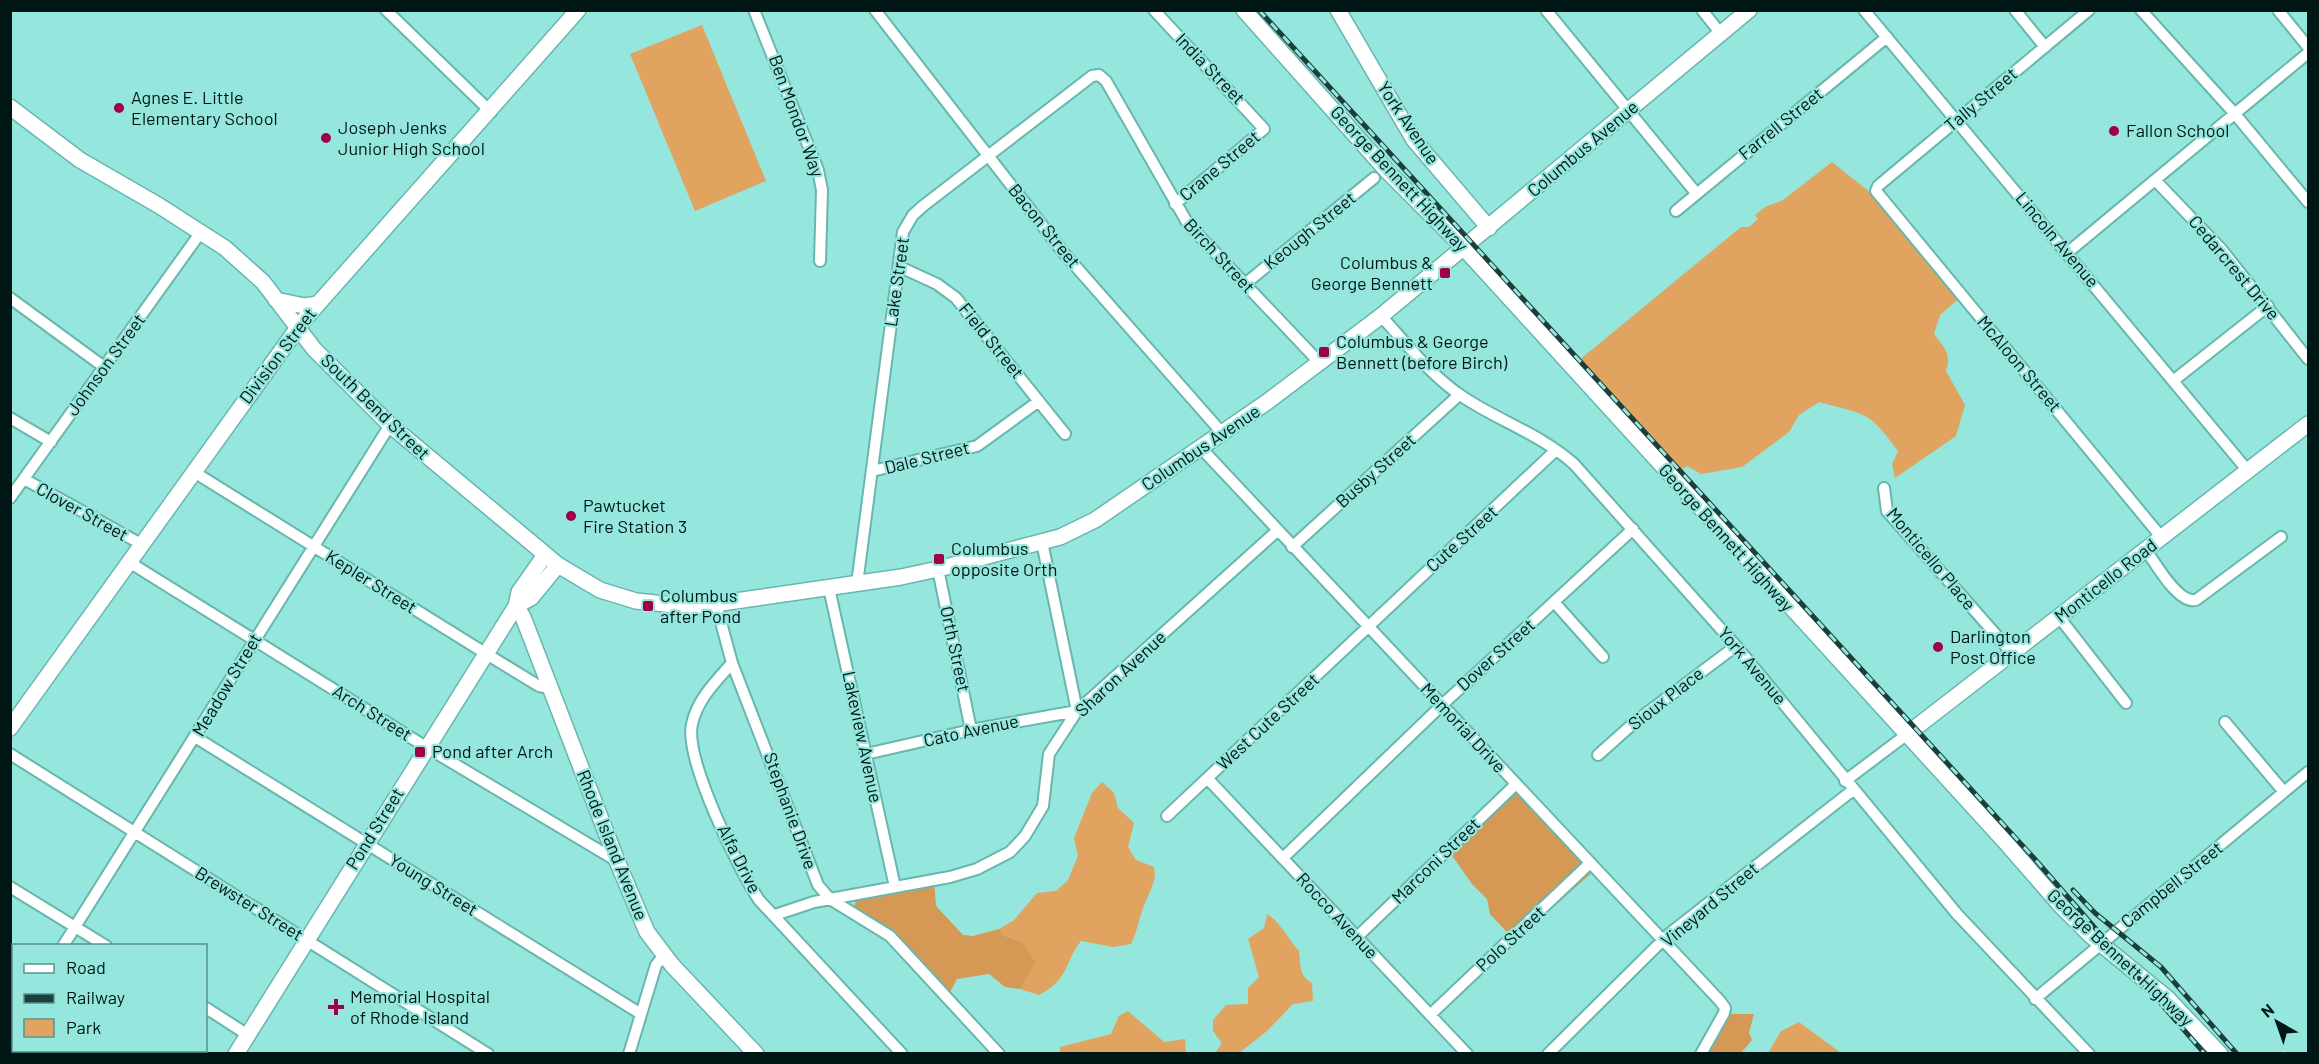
<svg xmlns="http://www.w3.org/2000/svg" width="2319" height="1064" viewBox="0 0 2319 1064" font-family="Barlow,sans-serif">
  <style>
    .green { fill: #e1a360 }
    .forest { fill: #d69955 }
    .lines { fill: none; stroke-linecap: round; stroke-linejoin: round }
    .street-casing { stroke: #67b7af; stroke-width: 14 }
    .secondary-casing { stroke: #67b7af; stroke-width: 18 }
    .street { stroke: #fff; stroke-width: 10 }
    .secondary { stroke: #fff; stroke-width: 15 }
    .rail-casing { stroke: #1d3f3c; stroke-width: 5 }
    .rail { stroke: #95e6dd; stroke-width: 3; stroke-dasharray: 9; stroke-linecap: butt }
    .poi-dot { fill: #9f0144; stroke: #95e6dd; stroke-width: 2 }
    .labels { text-anchor: middle; stroke-width: 4.5; stroke-linejoin: round; paint-order: stroke }
    .street-label { font-size: 18px; fill: #001715; stroke: #95e6dd }
    .poi-label { font-size: 18px; fill: #001715; stroke: #95e6dd; text-anchor: start }
  </style>
  <rect width="100%" height="100%" fill="#95e6dd"/>
  <path class="green" d="M 702,25 L 766,181 L 695,211 L 630,54 Z
    M 1832,162 L 1886,205 L 1963,295 L 1940,315 L 1934,334 C 1944,347 1952,354 1946,371 L 1965,405 L 1956,436 L 1895,478 L 1892,464 L 1898,451 C 1868,409 1865,415 1819,402 L 1799,415 L 1789,432 L 1742,467 L 1701,474 L 1687,466 L 1671,475 L 1572,366 L 1741,227 L 1749,227 L 1758,219 L 1755,215 L 1765,207 L 1783,200 Z
    M 1102,782 L 1114,793 L 1118,808 L 1134,823 L 1128,847 L 1136,860 L 1154,867 C 1157,881 1150,890 1145,903 C 1139,917 1138,930 1131,944 L 1113,947 L 1081,941 C 1064,963 1069,980 1039,995 L 1020,989 L 1034,962 L 1022,942 L 1005,936 L 999,929 L 1014,920 L 1037,893 L 1056,891 L 1068,880 L 1078,856 L 1074,838 L 1092,793 Z
    M 1267,914 C 1281,923 1287,938 1299,951 C 1301,964 1298,975 1312,983 L 1313,1001 L 1293,1004 L 1267,1031 L 1239,1053 L 1215,1053 L 1222,1043 L 1213,1031 L 1213,1020 L 1226,1005 L 1248,1004 L 1248,988 L 1259,977 L 1248,939 L 1264,928 Z
    M 1128,1011 L 1164,1042 L 1185,1039 L 1186,1053 L 1060,1053 L 1060,1047 L 1111,1034 L 1119,1016 Z
    M 1799,1022 L 1841,1053 L 1768,1053 L 1781,1031 Z"/>
  <path class="forest" d="M 1520,787 L 1595,870 L 1515,941 L 1490,914 L 1487,899 L 1472,884 L 1451,854 Z
    M 934,880 L 936,906 L 963,935 L 973,936 L 999,929 L 1005,936 L 1022,942 L 1035,962 L 1020,989 L 1005,987 L 989,974 L 957,979 L 949,994 L 853,909 L 858,895 Z
    M 1725,1014 L 1754,1014 L 1749,1033 L 1752,1040 L 1741,1053 L 1705,1054 Z"/>
  <g class="lines">
    <g class="street-casing">
      <path id="street" d="M 386,10 L 491,112
        M 754,10 L 818,170 L 822,190 L 820,261
        M 875,10 L 1063,252 L 1223,434
        M 1154,10 L 1264,129 L 1175,204
        M 1546,10 L 1696,193
        M 1702,10 L 1721,34
        M 1864,10 L 2248,471
        M 2015,10 L 2045,47
        M 2089,10 L 1878,186 L 1876,191 L 2162,538
        M 2141,10 L 2235,114 L 2308,202
        M 2278,10 L 2308,47
        M 2155,180 L 2222,250 L 2308,359
        M 1676,211 L 1887,37
        M 2067,253 L 2308,53
        M 900,267 L 937,284 L 956,298 L 1065,434
        M 1245,284 L 1374,178
        M 10,298 L 104,367
        M 1381,316 C 1407,344 1431,376 1463,397 C 1499,421 1542,435 1574,464 L 1736,646 L 1957,914 L 2089,1054
        M 2173,381 L 2268,306
        M 10,418 L 51,442
        M 1201,448 L 1720,1001 L 1725,1008 L 1724,1013 L 1701,1054
        M 872,471 L 977,446 L 1039,401
        M 194,472 L 485,653 L 539,686 L 550,688
        M 24,479 L 141,544
        M 1884,488 L 1887,511 L 2012,653
        M 10,498 L 201,232
        M 1292,547 L 1459,395
        M 2146,550 C 2156,564 2178,604 2196,600 L 2281,537
        M 129,562 L 426,747 L 617,861
        M 938,569 L 971,730
        M 857,584 L 903,232 L 913,215 L 923,206 L 1092,76 L 1099,75 L 1106,81 L 1188,224 L 1320,363
        M 829,588 L 895,887
        M 1554,602 L 1603,657
        M 716,604 L 732,663 L 818,885 L 830,899 L 890,936 L 999,1054
        M 2059,617 L 2126,703
        M 732,663 C 716,681 697,700 692,724 C 684,759 739,870 759,900 L 902,1054
        M 2225,722 L 2284,792
        M 195,737 L 641,1014
        M 10,754 L 488,1054
        M 866,754 L 971,730 L 1077,711 L 1042,542
        M 1598,755 L 1636,721 L 1736,646
        M 1208,779 L 1467,1054
        M 1845,781 L 1906,735
        M 1167,816 L 1556,450
        M 1283,858 L 1442,705 L 1633,529
        M 10,887 L 106,946
        M 775,915 L 814,902 L 950,877 L 977,869 L 1010,852 L 1025,836 L 1043,806 L 1049,754 L 1077,711 L 1277,531
        M 1356,938 L 1515,785
        M 63,946 L 390,425
        M 2035,999 L 2308,772
        M 206,1008 L 248,1035
        M 1430,1015 L 1590,863
        M 10,1046 L 14,1040
        M 629,1054 L 656,965 L 664,955
        M 1548,1054 L 1669,934 L 1853,790"/>
    </g>
    <g class="secondary-casing">
      <path id="secondary" d="M 1244,10 L 1388,172 L 1463,247 L 2008,845 L 2062,907 L 2090,935 L 2167,998 L 2220,1054
        M 1338,10 L 1414,140 L 1489,228
        M 10,107 L 80,160 L 158,205 L 225,248 L 263,282 L 314,349 L 390,425 L 558,565 L 600,590 L 636,601 L 694,607 L 901,577 L 938,569 L 1060,537 L 1095,520 L 1267,402 L 1381,316 L 1749,10
        M 276,300 L 304,306 L 318,304
        M 516,606 L 523,617 L 617,861 L 647,932 L 672,965 L 756,1054
        M 516,606 L 531,598 L 558,565
        M 10,728 L 302,322 L 578,10
        M 1906,735 L 2308,424
        M 10,1019 L 14,1021
        M 67,1050 L 72,1054
        M 236,1054 L 516,606 L 519,592 L 545,555"/>
    </g>
    <use href="#street" class="street"/>
    <use href="#secondary" class="secondary"/>
    <g class="rail-casing">
      <path id="rail" d="M 1259,10 L 2033,857 L 2205,1054
        M 2073,890 L 2095,913 L 2161,967 L 2237,1054"/>
    </g>
    <use href="#rail" class="rail"/>
  </g>
  <g class="poi-dot">
    <circle cx="119" cy="108" r="6"/>
    <circle cx="2114" cy="131" r="6"/>
    <circle cx="326" cy="138" r="6"/>
    <rect x="1439" y="267" width="12" height="12" rx="3"/>
    <rect x="1318" y="346" width="12" height="12" rx="3"/>
    <circle cx="571" cy="516" r="6"/>
    <rect x="933" y="553" width="12" height="12" rx="3"/>
    <rect x="642" y="600" width="12" height="12" rx="3"/>
    <circle cx="1938" cy="647" r="6"/>
    <rect x="414" y="746" width="12" height="12" rx="3"/>
    <path d="M333 998h6v6h6v6h-6v6h-6v-6h-6v-6h6z"/>
  </g>
  <g class="labels">
    <g class="street-label">
      <text transform="translate(1210 69) rotate(46)" y="6">India Street</text>
      <text transform="translate(1981 100) rotate(-40)" y="6">Tally Street</text>
      <text transform="translate(796 116) rotate(70)" y="6">Ben Mondor Way</text>
      <text transform="translate(1408 123) rotate(56)" y="6">York Avenue</text>
      <text transform="translate(1781 124) rotate(-39)" y="6">Farrell Street</text>
      <text transform="translate(1583 149) rotate(-40)" y="6">Columbus Avenue</text>
      <text transform="translate(1220 166) rotate(-40)" y="6">Crane Street</text>
      <text transform="translate(1399 179) rotate(47)" y="6">George Bennett Highway</text>
      <text transform="translate(1044 226) rotate(51)" y="6">Bacon Street</text>
      <text transform="translate(1310 231) rotate(-39)" y="6">Keough Street</text>
      <text transform="translate(2057 240) rotate(50)" y="6">Lincoln Avenue</text>
      <text transform="translate(1219 256) rotate(47)" y="6">Birch Street</text>
      <text transform="translate(2234 268) rotate(50)" y="6">Cedarcrest Drive</text>
      <text transform="translate(897 282) rotate(-82)" y="6">Lake Street</text>
      <text transform="translate(991 341) rotate(51)" y="6">Field Street</text>
      <text transform="translate(278 356) rotate(-53)" y="6">Division Street</text>
      <text transform="translate(2019 364) rotate(50)" y="6">McAloon Street</text>
      <text transform="translate(106 365) rotate(-54)" y="6">Johnson Street</text>
      <text transform="translate(375 407) rotate(44)" y="6">South Bend Street</text>
      <text transform="translate(1201 448) rotate(-34)" y="6">Columbus Avenue</text>
      <text transform="translate(927 458) rotate(-14)" y="6">Dale Street</text>
      <text transform="translate(1376 471) rotate(-42)" y="6">Busby Street</text>
      <text transform="translate(82 512) rotate(29)" y="6">Clover Street</text>
      <text transform="translate(1726 538) rotate(48)" y="6">George Bennett Highway</text>
      <text transform="translate(1462 539) rotate(-42)" y="6">Cute Street</text>
      <text transform="translate(1931 559) rotate(50)" y="6">Monticello Place</text>
      <text transform="translate(2106 581) rotate(-38)" y="6">Monticello Road</text>
      <text transform="translate(371 582) rotate(32)" y="6">Kepler Street</text>
      <text transform="translate(955 649) rotate(78)" y="6">Orth Street</text>
      <text transform="translate(1496 655) rotate(-42)" y="6">Dover Street</text>
      <text transform="translate(1752 666) rotate(50)" y="6">York Avenue</text>
      <text transform="translate(1121 674) rotate(-43)" y="6">Sharon Avenue</text>
      <text transform="translate(227 685) rotate(-59)" y="6">Meadow Street</text>
      <text transform="translate(1666 699) rotate(-38)" y="6">Sioux Place</text>
      <text transform="translate(372 713) rotate(32)" y="6">Arch Street</text>
      <text transform="translate(1268 722) rotate(-43)" y="6">West Cute Street</text>
      <text transform="translate(1463 728) rotate(47)" y="6">Memorial Drive</text>
      <text transform="translate(971 731) rotate(-12)" y="6">Cato Avenue</text>
      <text transform="translate(862 737) rotate(78)" y="6">Lakeview Avenue</text>
      <text transform="translate(790 811) rotate(70)" y="6">Stephanie Drive</text>
      <text transform="translate(375 829) rotate(-58)" y="6">Pond Street</text>
      <text transform="translate(612 845) rotate(68)" y="6">Rhode Island Avenue</text>
      <text transform="translate(739 859) rotate(63)" y="6">Alfa Drive</text>
      <text transform="translate(1436 861) rotate(-44)" y="6">Marconi Street</text>
      <text transform="translate(433 885) rotate(32)" y="6">Young Street</text>
      <text transform="translate(2172 885) rotate(-39)" y="6">Campbell Street</text>
      <text transform="translate(249 904) rotate(32)" y="6">Brewster Street</text>
      <text transform="translate(1710 905) rotate(-40)" y="6">Vineyard Street</text>
      <text transform="translate(1337 916) rotate(47)" y="6">Rocco Avenue</text>
      <text transform="translate(1511 939) rotate(-43)" y="6">Polo Street</text>
      <text transform="translate(2120 958) rotate(43)" y="6">George Bennett Highway</text>
    </g>
    <g class="poi-label">
      <text x="131" y="104">Agnes E. Little<tspan x="131" dy="21">Elementary School</tspan></text>
      <text x="338" y="134">Joseph Jenks<tspan x="338" dy="21">Junior High School</tspan></text>
      <text x="2126" y="137">Fallon School</text>
      <text x="1433" y="269" text-anchor="end">Columbus &amp;<tspan x="1433" dy="21">George Bennett</tspan></text>
      <text x="1336" y="348">Columbus &amp; George<tspan x="1336" dy="21">Bennett (before Birch)</tspan></text>
      <text x="583" y="512">Pawtucket<tspan x="583" dy="21">Fire Station 3</tspan></text>
      <text x="951" y="555">Columbus<tspan x="951" dy="21">opposite Orth</tspan></text>
      <text x="660" y="602">Columbus<tspan x="660" dy="21">after Pond</tspan></text>
      <text x="1950" y="643">Darlington<tspan x="1950" dy="21">Post Office</tspan></text>
      <text x="432" y="758">Pond after Arch</text>
      <text x="350" y="1003">Memorial Hospital<tspan x="350" dy="21">of Rhode Island</tspan></text>
    </g>
  </g>
  <rect width="2319" height="1064" fill="none" stroke="#001715" stroke-width="24"/>
  <rect x="12" y="944" width="195" height="108" fill="#95e6dd" stroke="#59938d" stroke-width="1.5"/>
  <rect x="24" y="964" width="30" height="9" fill="#ffffff" stroke="#59938d" stroke-width="1.5"/>
  <text x="66" y="974" font-size="18" fill="#001715">Road</text>
  <rect x="24" y="994" width="30" height="9" fill="#1d3f3c" stroke="#59938d" stroke-width="1.5"/>
  <text x="66" y="1004" font-size="18" fill="#001715">Railway</text>
  <rect x="24" y="1019" width="30" height="18" fill="#e1a360" stroke="#59938d" stroke-width="1.5"/>
  <text x="66" y="1034" font-size="18" fill="#001715">Park</text>
  <g transform="translate(2277 1022) rotate(320)" stroke="#95e6dd" stroke-width="4.5" paint-order="stroke">
  <path d="M0-4.5L10 22L0 15L-10 22Z" fill="#001715"/>
  <text y="-9" font-size="16" font-weight="bold" text-anchor="middle" fill="#001715">N</text>
  </g>
</svg>
